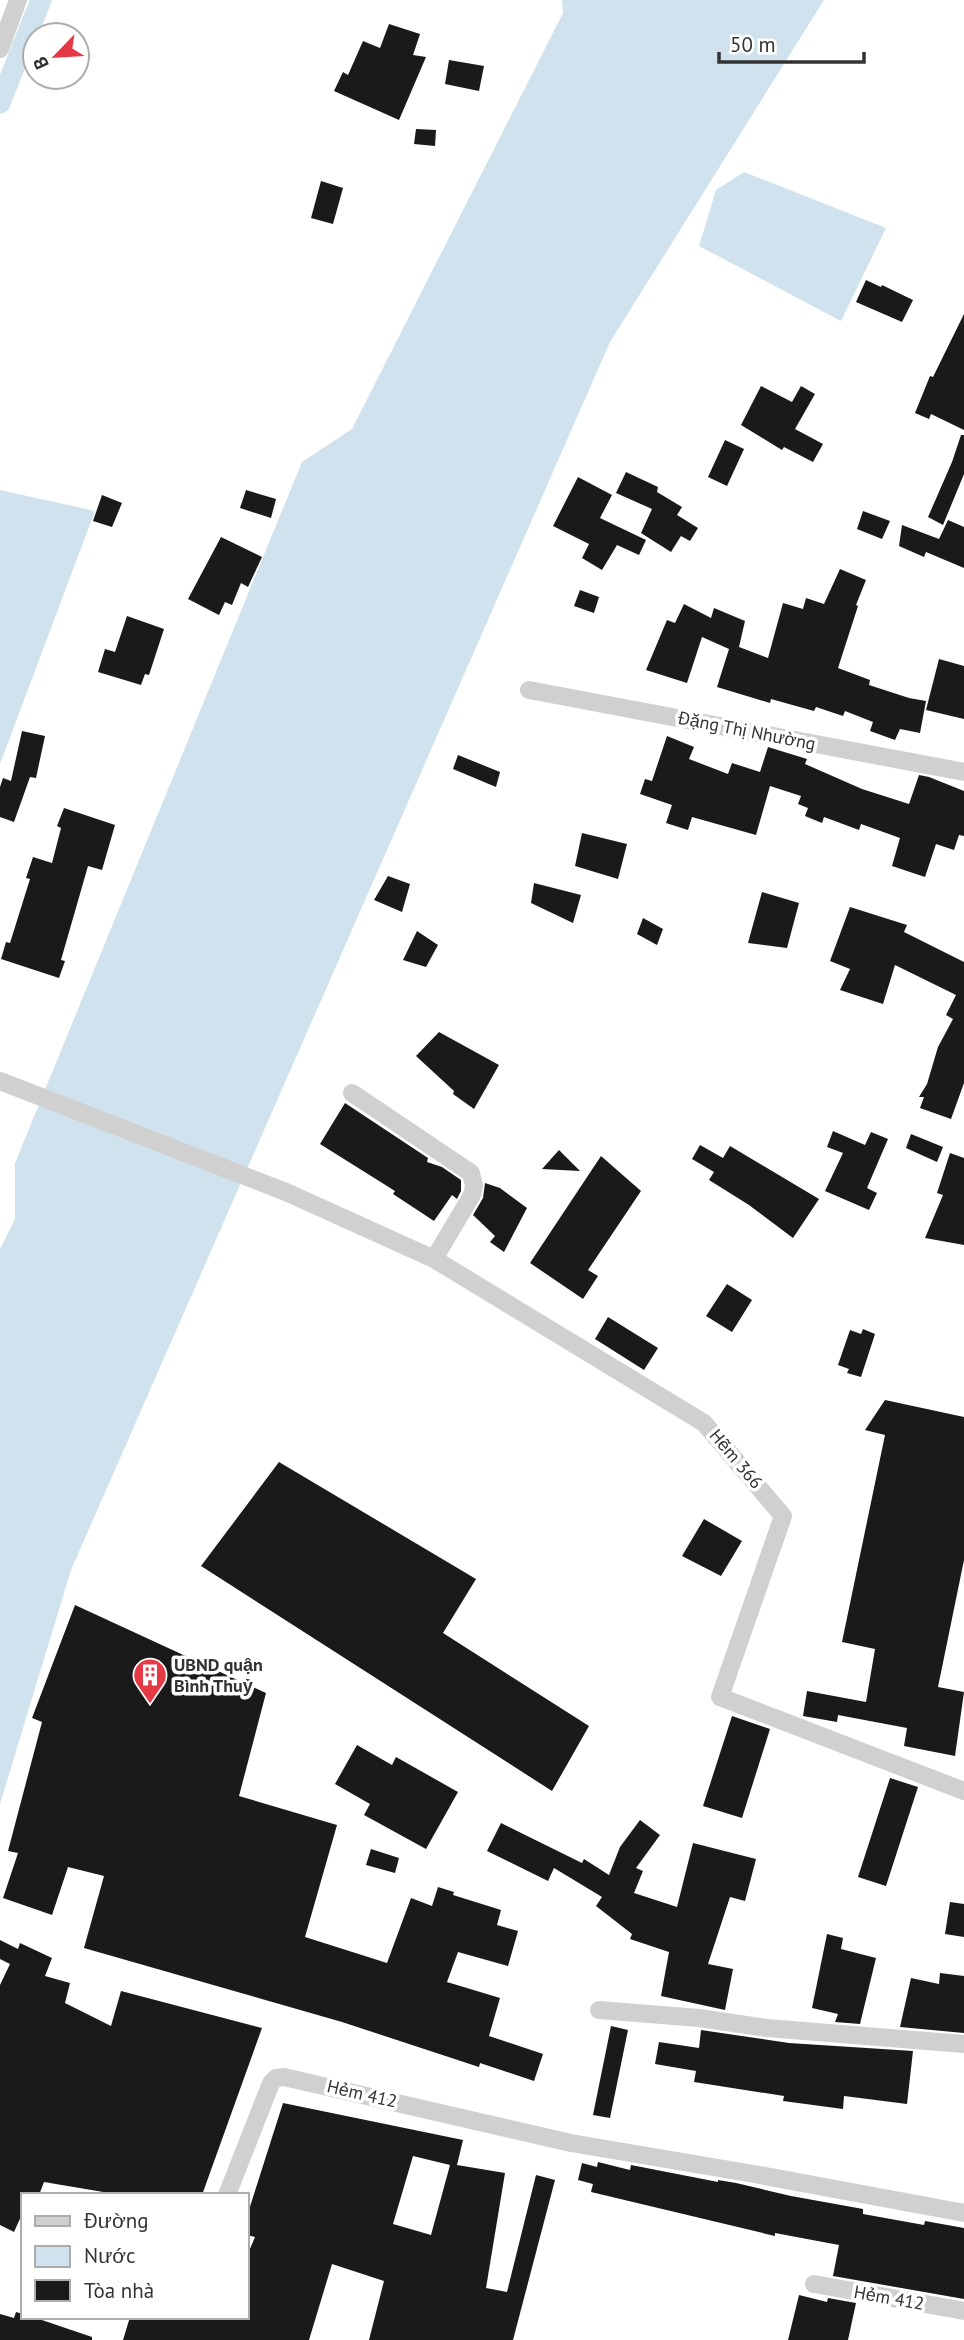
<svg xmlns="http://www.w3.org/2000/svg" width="964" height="2340" viewBox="0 0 964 2340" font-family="'PT Sans',sans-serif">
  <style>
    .water { fill: #cfe2ee }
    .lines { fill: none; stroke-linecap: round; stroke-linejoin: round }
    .canal { stroke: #cfe2ee; stroke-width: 21 }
    .building { fill: #1a1a1a; fill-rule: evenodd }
    .street { stroke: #d0d0d0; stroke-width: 18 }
    .labels { text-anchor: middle; stroke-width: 7; stroke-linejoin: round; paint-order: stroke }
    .street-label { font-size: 18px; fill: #333; stroke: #fff }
    .poi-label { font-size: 18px; font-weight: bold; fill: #333; stroke: #fff; text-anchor: start }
  </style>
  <rect width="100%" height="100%" fill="#fff"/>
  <path class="water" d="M 562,0 L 824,0 L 610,342 L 71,1570 L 0,1804 L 0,1249 L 15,1219 L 15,1163 L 302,462 L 352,429 L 563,13 Z
    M 744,172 L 886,228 L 841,321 L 699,246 L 716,190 Z
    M 0,490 L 95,511 L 0,764 Z"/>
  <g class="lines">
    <path class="canal" d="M 0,103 L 41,0"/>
  </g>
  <path class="building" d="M 389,24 L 420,34 L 413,55 L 426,57 L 399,120 L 334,91 L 343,72 L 348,75 L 363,41 L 380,48 Z
    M 449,60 L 484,66 L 479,91 L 445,84 Z
    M 416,129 L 436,130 L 435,146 L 414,144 Z
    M 321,181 L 343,188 L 333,224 L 311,218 Z
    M 866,280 L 881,287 L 882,285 L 913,300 L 902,322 L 856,302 Z
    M 964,314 L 964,430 L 931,414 L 929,419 L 915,413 L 930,376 L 933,377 Z
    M 761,386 L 792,402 L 801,386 L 815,394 L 795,429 L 823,444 L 813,462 L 784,447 L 782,450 L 741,425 Z
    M 961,435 L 964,435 L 964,474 L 943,525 L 928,517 L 952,462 Z
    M 725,440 L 744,449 L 727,486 L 708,477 Z
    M 626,472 L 658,487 L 657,492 L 682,507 L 677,515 L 698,528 L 690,541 L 681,536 L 671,552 L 641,533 L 652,509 L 616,493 Z
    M 578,477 L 612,495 L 600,518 L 646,540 L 639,555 L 617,545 L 602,570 L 582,558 L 589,544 L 553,526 Z
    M 246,490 L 276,499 L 271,518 L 240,508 Z
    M 102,495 L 122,503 L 112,527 L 93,521 Z
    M 863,511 L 890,521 L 882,539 L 857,529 Z
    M 948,520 L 964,527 L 964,568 L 926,552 L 924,557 L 899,546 L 902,525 L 939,539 Z
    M 221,537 L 262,557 L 248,587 L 241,583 L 232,605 L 225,602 L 219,615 L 188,599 Z
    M 840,569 L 866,580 L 856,605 L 858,606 L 838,668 L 870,680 L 869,685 L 909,698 L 926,701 L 920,733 L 900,729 L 895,740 L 870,731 L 873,722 L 845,711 L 843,716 L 816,707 L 814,711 L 771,699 L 770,703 L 717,687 L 729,649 L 702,637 L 687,683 L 646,670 L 667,620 L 675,623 L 684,604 L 711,618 L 714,608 L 745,621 L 739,647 L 768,658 L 783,603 L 803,609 L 806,598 L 824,604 Z
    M 580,590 L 599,597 L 594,613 L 574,606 Z
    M 127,616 L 164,629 L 149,675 L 145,674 L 141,685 L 98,672 L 105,649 L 115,652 Z
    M 939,659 L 964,666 L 964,719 L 926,710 Z
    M 22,731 L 45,736 L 36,778 L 30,777 L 14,822 L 0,817 L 0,787 L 3,778 L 11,781 Z
    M 667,736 L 694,747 L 689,759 L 728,774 L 732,763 L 760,772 L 768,747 L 807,759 L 805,764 L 862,789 L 909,804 L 919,775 L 929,777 L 964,791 L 964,836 L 959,835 L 954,850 L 936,844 L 925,877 L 892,866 L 900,838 L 861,824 L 859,830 L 824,817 L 822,823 L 805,816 L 808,808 L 798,804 L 801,796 L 770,786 L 756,835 L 692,817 L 688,830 L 666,823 L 672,805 L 640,794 L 645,779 L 652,781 Z
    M 458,755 L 500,772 L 496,787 L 453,769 Z
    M 64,808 L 115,825 L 102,870 L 88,866 L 61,960 L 65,961 L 59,978 L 1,959 L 6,942 L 10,943 L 30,879 L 26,878 L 33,857 L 52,863 L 61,828 L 57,826 Z
    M 582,833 L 627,844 L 618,879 L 575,866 Z
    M 388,876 L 410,884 L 402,912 L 374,900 Z
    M 534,883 L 581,895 L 573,923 L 531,903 Z
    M 762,892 L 799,903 L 787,948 L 748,943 Z
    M 850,907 L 907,925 L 904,932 L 964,962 L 964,1083 L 951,1119 L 920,1108 L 924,1097 L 919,1097 L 927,1084 L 938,1047 L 953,1019 L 946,1015 L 956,995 L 895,965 L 883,1004 L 840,990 L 850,969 L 830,961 Z
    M 643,918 L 663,929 L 657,945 L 637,934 Z
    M 417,931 L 438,945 L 426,967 L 403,960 Z
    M 439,1032 L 499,1065 L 474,1109 L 453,1094 L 454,1091 L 416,1056 Z
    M 345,1103 L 428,1158 L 427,1162 L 442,1167 L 461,1180 L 461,1191 L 457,1199 L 452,1195 L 434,1221 L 393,1194 L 395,1191 L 320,1144 Z
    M 833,1131 L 865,1145 L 871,1132 L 888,1139 L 867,1188 L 877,1193 L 869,1210 L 825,1191 L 843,1153 L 827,1147 Z
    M 911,1134 L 943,1147 L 937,1162 L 906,1148 Z
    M 700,1145 L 723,1158 L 730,1146 L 819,1199 L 793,1238 L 749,1205 L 709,1180 L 714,1172 L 692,1159 Z
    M 559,1150 L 580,1171 L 542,1169 Z
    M 950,1153 L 964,1158 L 964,1245 L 925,1238 L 943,1195 L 937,1193 Z
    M 601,1156 L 641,1191 L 588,1270 L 598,1276 L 583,1299 L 530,1263 Z
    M 485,1183 L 500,1188 L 527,1208 L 504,1252 L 490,1242 L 495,1236 L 473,1215 L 483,1198 Z
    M 727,1284 L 752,1300 L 732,1332 L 706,1316 Z
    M 608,1317 L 658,1348 L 644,1370 L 595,1339 Z
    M 863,1329 L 875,1334 L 861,1377 L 847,1373 L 849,1369 L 838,1365 L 850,1330 L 861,1334 Z
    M 885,1400 L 964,1417 L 964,1560 L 938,1687 L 964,1692 L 955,1756 L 904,1746 L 907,1728 L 838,1715 L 837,1722 L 803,1716 L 807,1691 L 866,1702 L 875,1649 L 842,1642 L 885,1435 L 865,1430 Z
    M 279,1462 L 476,1579 L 443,1633 L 589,1726 L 552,1791 L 201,1566 Z
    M 704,1519 L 742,1541 L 721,1576 L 682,1556 Z
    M 75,1605 L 266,1693 L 239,1796 L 337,1825 L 305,1937 L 387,1963 L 411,1898 L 432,1906 L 438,1887 L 454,1892 L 453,1895 L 501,1910 L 497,1925 L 518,1931 L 508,1966 L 458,1952 L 447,1982 L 500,1998 L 489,2036 L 543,2054 L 534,2081 L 480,2063 L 479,2067 L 342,2022 L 84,1948 L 104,1876 L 68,1867 L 52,1915 L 3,1898 L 18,1853 L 8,1851 L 42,1722 L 32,1718 Z
    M 732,1716 L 770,1729 L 742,1818 L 703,1806 Z
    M 357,1745 L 392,1765 L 396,1757 L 458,1792 L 426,1849 L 364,1815 L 370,1804 L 335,1784 Z
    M 890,1778 L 918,1787 L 886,1886 L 858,1877 Z
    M 640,1820 L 660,1835 L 636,1868 L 643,1871 L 634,1893 L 677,1907 L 693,1843 L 756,1859 L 745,1901 L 730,1897 L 708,1964 L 733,1969 L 725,2010 L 661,1996 L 669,1952 L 630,1939 L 632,1934 L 596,1906 L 602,1897 L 554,1868 L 548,1881 L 487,1851 L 501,1823 L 582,1863 L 584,1859 L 609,1875 L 620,1847 Z
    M 371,1849 L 399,1858 L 395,1873 L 366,1865 Z
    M 950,1902 L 964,1904 L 964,1937 L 945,1934 Z
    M 827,1934 L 843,1938 L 841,1949 L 876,1958 L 860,2024 L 835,2022 L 838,2014 L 812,2008 Z
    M 0,1940 L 18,1949 L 20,1943 L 52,1958 L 45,1976 L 70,1983 L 65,2003 L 111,2026 L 121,1991 L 262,2028 L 202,2195 L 121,2195 L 44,2182 L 39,2195 L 23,2195 L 23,2212 L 14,2232 L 0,2225 L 0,1985 L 10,1964 L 0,1959 Z
    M 940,1973 L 964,1976 L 964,2033 L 900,2027 L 911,1978 L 939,1984 Z
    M 611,2026 L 628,2030 L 610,2118 L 593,2115 Z
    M 701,2030 L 789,2043 L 913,2051 L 907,2104 L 844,2096 L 843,2109 L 783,2101 L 784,2096 L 694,2082 L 696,2071 L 655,2064 L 659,2042 L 699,2048 Z
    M 283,2103 L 463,2140 L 457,2165 L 505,2173 L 486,2288 L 507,2292 L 536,2175 L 555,2180 L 513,2340 L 369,2340 L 384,2281 L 332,2264 L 309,2340 L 123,2340 L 130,2317 L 247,2317 L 247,2256 L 255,2237 L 247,2235 L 247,2216 ZM 413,2156 L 450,2165 L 431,2235 L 393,2224 Z
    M 598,2162 L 630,2170 L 631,2165 L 718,2182 L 718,2180 L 736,2183 L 791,2196 L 863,2209 L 863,2214 L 924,2225 L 925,2221 L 964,2228 L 964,2299 L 833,2276 L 839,2245 L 775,2233 L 775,2236 L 591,2192 L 593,2184 L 578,2180 L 582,2163 L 597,2167 Z
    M 799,2295 L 827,2302 L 828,2298 L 856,2303 L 848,2340 L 788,2340 Z
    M 16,2312 L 23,2314 L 23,2317 L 33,2317 L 92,2337 L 92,2340 L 0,2340 L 0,2314 L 14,2318 Z"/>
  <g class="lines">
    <path class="street" d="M 0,49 L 18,0
      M 529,690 L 964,772
      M 0,1081 L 286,1192 L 434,1259 L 704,1423 L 783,1516 L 720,1697 L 964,1791
      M 352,1093 L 471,1173 L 474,1186 L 472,1195 L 434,1259
      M 599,2010 L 699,2018 L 767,2028 L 964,2044
      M 227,2195 L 271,2083 L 276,2078 L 284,2077 L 571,2143 L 754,2174 L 964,2213
      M 814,2284 L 964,2311"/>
  </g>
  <defs>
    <g id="building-pin" transform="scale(1.75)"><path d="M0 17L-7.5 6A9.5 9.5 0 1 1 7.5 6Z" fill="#e63946" stroke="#fff"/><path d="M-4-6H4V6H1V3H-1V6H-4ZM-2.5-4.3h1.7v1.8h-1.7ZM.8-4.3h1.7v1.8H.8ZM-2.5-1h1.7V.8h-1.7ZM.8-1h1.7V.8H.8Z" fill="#fff"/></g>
  </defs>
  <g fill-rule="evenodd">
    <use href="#building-pin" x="150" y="1675"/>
  </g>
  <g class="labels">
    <g class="street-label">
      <text transform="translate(747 731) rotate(11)" y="6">Đặng Thị Nhường</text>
      <text transform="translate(736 1459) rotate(50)" y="6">Hẽm 366</text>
      <text transform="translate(362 2094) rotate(13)" y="6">Hẻm 412</text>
      <text transform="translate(889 2298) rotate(10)" y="6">Hẻm 412</text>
    </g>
    <g class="poi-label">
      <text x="174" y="1671">UBND quận<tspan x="174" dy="21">Bình Thuỷ</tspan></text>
    </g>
  </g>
  <rect x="21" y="2193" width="228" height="126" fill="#ffffff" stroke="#adadad" stroke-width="2"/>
  <rect x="35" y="2216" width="35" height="10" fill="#d0d0d0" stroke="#adadad" stroke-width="2"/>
  <text x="84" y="2228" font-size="21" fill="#333333">Đường</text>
  <rect x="35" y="2246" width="35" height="21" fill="#cfe2ee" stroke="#adadad" stroke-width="2"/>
  <text x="84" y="2263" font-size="21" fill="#333333">Nước</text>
  <rect x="35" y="2280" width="35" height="21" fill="#1a1a1a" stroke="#adadad" stroke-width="2"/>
  <text x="84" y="2298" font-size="21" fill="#333333">Tòa nhà</text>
  <g transform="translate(56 56) rotate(245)"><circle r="33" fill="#ffffff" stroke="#adadad" stroke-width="2"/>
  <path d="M0-5L12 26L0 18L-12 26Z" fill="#e63946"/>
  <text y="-10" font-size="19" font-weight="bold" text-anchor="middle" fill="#333333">B</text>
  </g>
  <path d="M719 52v10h145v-10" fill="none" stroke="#333333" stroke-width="3.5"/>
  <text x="730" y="52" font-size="21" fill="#333333" stroke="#ffffff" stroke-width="5" paint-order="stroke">50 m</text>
</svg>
